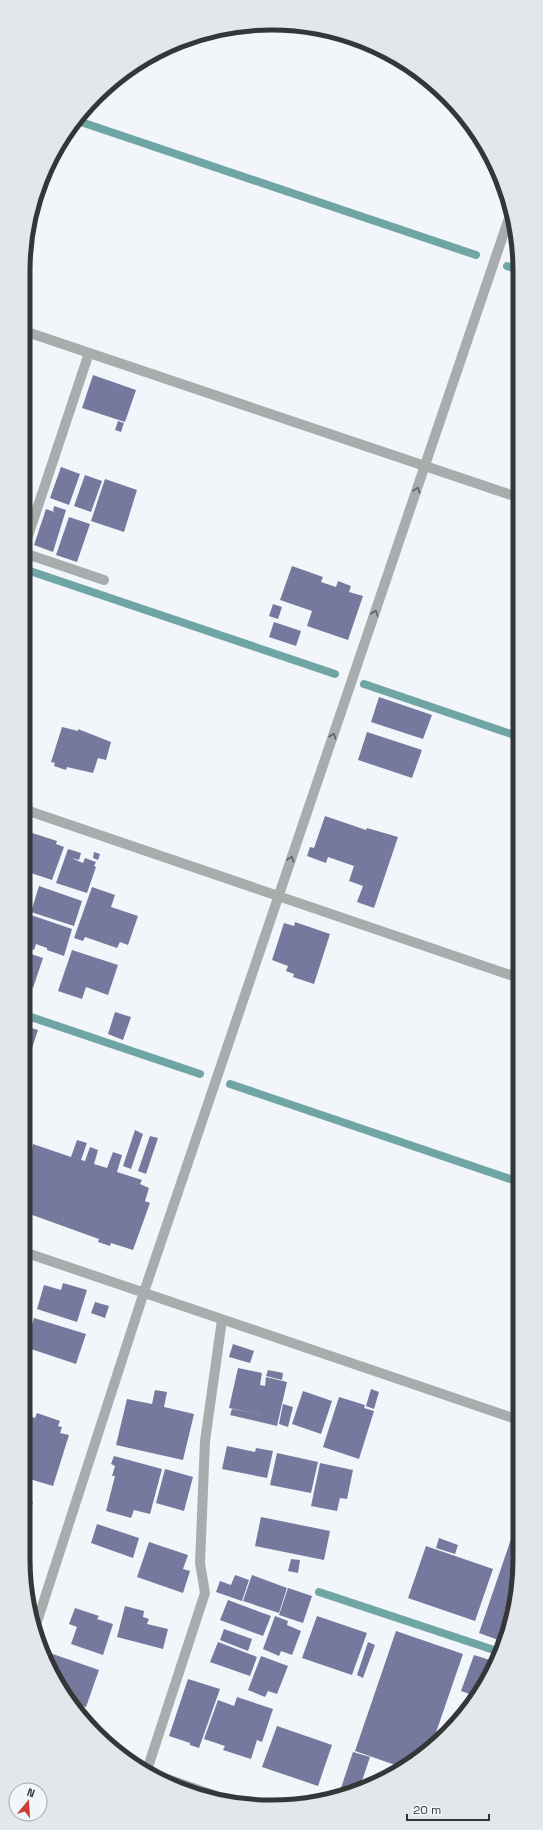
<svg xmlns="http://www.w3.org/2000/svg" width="543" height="1830" viewBox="0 0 543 1830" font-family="'Space Grotesk',sans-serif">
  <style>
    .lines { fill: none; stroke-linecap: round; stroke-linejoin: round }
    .stream { stroke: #70a5a5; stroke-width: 8 }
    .building { fill: #74799d }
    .lane { stroke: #a9acad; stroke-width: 10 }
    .street { stroke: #a9acad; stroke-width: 10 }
    .oneway { stroke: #5d5f61 }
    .rim { fill: none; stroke: #343638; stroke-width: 5 }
  </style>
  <rect width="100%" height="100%" fill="#f2f6fb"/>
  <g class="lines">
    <path class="stream" d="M 78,121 L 476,255
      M 507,266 L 518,270
      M 27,570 L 335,674
      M 364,684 L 517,736
      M 25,1015 L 200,1074
      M 230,1084 L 516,1181
      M 319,1592 L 497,1651"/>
  </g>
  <path class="building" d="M 93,375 L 136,390 L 125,422 L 82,408 Z
    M 118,421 L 124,423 L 121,432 L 115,430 Z
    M 61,467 L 80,474 L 69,505 L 50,498 Z
    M 85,475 L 102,481 L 91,512 L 74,506 Z
    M 105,479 L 137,490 L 124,532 L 91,521 Z
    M 54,506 L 66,510 L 53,552 L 34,545 L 46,509 L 57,513 L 53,511 Z
    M 69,517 L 90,524 L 77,562 L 56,555 Z
    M 292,566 L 323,577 L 321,582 L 336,587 L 338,581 L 351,586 L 349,592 L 363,596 L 348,640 L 307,626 L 312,611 L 280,600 Z
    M 273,604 L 282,607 L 278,619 L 269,616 Z
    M 274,622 L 301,631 L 296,646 L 269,637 Z
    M 379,697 L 432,715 L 423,739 L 371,722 Z
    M 62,727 L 78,731 L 78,729 L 111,742 L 106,760 L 98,758 L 93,773 L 67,767 L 66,770 L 54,766 L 55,763 L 51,762 Z
    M 367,732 L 422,750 L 412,778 L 358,760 Z
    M 325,816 L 366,830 L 367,828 L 398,837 L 374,908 L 357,902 L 363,886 L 349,881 L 354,866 L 328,857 L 326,863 L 307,856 L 310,847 L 314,848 Z
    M 26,831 L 57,841 L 56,844 L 64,847 L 52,880 L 25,871 Z
    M 68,849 L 81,853 L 79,860 L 71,858 L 83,863 L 85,858 L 96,862 L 94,866 L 96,867 L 87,893 L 56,883 Z
    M 94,852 L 100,854 L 98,860 L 93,858 Z
    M 39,886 L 82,901 L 74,926 L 31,912 Z
    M 92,887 L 115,895 L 111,907 L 138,916 L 128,945 L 120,942 L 117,948 L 85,937 L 83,941 L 74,938 Z
    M 25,913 L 72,929 L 64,956 L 47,950 L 47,948 L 36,944 L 34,950 L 25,947 Z
    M 295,922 L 330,934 L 314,984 L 293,977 L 294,974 L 286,971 L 288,966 L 272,960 L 284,923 L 294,926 Z
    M 72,950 L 118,965 L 108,995 L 86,987 L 82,999 L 58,991 Z
    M 25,952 L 43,958 L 33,988 L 25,986 Z
    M 115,1012 L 131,1017 L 123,1040 L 108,1034 Z
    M 25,1026 L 38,1030 L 26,1066 L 25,1066 Z
    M 135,1130 L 143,1134 L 131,1169 L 123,1166 Z
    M 150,1136 L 158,1138 L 146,1174 L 138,1171 Z
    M 77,1140 L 87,1143 L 81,1160 L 85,1161 L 90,1147 L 98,1150 L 94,1164 L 107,1168 L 113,1152 L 122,1155 L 117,1172 L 142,1180 L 140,1184 L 149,1188 L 145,1201 L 150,1203 L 133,1250 L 111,1243 L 110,1246 L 98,1242 L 99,1239 L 24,1212 L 24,1146 L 32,1149 L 33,1144 L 71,1157 Z
    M 63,1283 L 87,1290 L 77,1322 L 37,1309 L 44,1285 L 61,1290 Z
    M 95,1302 L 109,1306 L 105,1318 L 91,1313 Z
    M 34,1318 L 86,1334 L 76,1364 L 25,1347 Z
    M 233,1344 L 254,1351 L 250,1363 L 229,1357 Z
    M 238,1368 L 262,1373 L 260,1385 L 265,1386 L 266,1377 L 287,1382 L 277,1426 L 230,1415 L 232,1409 L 262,1415 L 229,1408 Z
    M 268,1370 L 283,1373 L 282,1380 L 266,1376 Z
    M 371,1389 L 379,1392 L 374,1409 L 366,1406 Z
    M 155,1390 L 167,1392 L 164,1407 L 194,1414 L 183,1460 L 116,1445 L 127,1399 L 152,1404 Z
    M 303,1391 L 332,1401 L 321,1434 L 292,1424 Z
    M 339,1397 L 365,1405 L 364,1408 L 374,1411 L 359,1459 L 323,1447 Z
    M 283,1404 L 293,1407 L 288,1427 L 279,1424 Z
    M 37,1413 L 60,1421 L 58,1426 L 62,1427 L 60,1433 L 69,1435 L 53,1486 L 23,1477 L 24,1414 L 35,1418 Z
    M 227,1446 L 255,1452 L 256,1448 L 273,1451 L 267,1478 L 222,1469 Z
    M 277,1453 L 318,1462 L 311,1493 L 270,1485 Z
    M 114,1456 L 162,1469 L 150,1514 L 134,1510 L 131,1518 L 106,1511 L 115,1476 L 112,1476 L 115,1466 L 111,1464 Z
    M 320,1463 L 353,1470 L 347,1499 L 340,1498 L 337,1511 L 311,1506 Z
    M 165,1469 L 193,1477 L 184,1511 L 156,1503 Z
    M 23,1499 L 33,1502 L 23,1533 Z
    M 261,1517 L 330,1531 L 324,1560 L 255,1546 Z
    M 97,1524 L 139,1538 L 133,1558 L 91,1543 Z
    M 512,1536 L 515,1537 L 515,1607 L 501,1641 L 479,1633 Z
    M 439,1538 L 458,1545 L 455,1554 L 436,1548 Z
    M 149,1542 L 188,1555 L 183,1569 L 190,1571 L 183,1593 L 137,1577 Z
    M 426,1546 L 493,1569 L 475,1621 L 408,1598 Z
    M 291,1559 L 300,1560 L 298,1573 L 288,1571 Z
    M 235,1575 L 249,1580 L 242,1601 L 216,1592 L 220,1581 L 231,1585 Z
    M 252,1575 L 287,1588 L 279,1613 L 243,1601 Z
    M 288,1588 L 312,1596 L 303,1623 L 279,1615 Z
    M 228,1600 L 271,1616 L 263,1636 L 220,1620 Z
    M 125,1606 L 144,1611 L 143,1617 L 149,1619 L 147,1624 L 168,1629 L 163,1649 L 117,1637 Z
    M 75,1608 L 99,1616 L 97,1619 L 113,1624 L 103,1655 L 71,1644 L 77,1627 L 69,1624 Z
    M 275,1616 L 288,1621 L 287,1625 L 301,1631 L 292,1655 L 281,1651 L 279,1656 L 263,1649 Z
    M 317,1616 L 367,1633 L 352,1675 L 302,1658 Z
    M 224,1629 L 252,1639 L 248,1651 L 220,1640 Z
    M 396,1631 L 463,1654 L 431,1747 L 423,1756 L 401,1767 L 355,1751 Z
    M 218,1642 L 257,1657 L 250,1676 L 210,1662 Z
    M 368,1642 L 375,1645 L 363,1678 L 357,1675 Z
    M 47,1652 L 99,1670 L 86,1707 L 72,1703 L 45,1658 Z
    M 474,1655 L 493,1661 L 478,1697 L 461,1691 Z
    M 261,1656 L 288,1666 L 277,1694 L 268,1691 L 265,1697 L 248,1690 Z
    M 188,1679 L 220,1689 L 199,1748 L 190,1745 L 190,1743 L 169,1736 Z
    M 237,1697 L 273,1709 L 262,1742 L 257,1740 L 251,1759 L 223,1750 L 225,1746 L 204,1739 L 218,1700 L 234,1706 Z
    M 277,1726 L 332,1745 L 318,1786 L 262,1767 Z
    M 353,1752 L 370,1757 L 360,1787 L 347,1793 L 340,1791 Z"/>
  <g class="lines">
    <path class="lane" d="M 27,539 L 89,353
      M 27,554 L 104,580"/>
    <path class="street" d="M 27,332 L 517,497
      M 26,810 L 516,977
      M 24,1252 L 516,1419
      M 36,1625 L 144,1292 L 510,215
      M 147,1770 L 205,1593 L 200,1563 L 205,1441 L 222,1320
      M 150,1773 L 222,1798"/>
  </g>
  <defs><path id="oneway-chevron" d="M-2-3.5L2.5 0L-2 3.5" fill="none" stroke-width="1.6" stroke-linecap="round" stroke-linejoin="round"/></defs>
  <g class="oneway">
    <use href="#oneway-chevron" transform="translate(417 490) rotate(-71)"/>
    <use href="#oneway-chevron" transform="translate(375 613) rotate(-71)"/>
    <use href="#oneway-chevron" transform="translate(333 736) rotate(-71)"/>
    <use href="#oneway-chevron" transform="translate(291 859) rotate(-71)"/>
  </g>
  <path d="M0 0H543V1830H0ZM271 30H272A241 241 0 0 1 513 271V1559A241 241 0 0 1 272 1800H271A241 241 0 0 1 30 1559V271A241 241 0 0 1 271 30Z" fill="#e3e7eb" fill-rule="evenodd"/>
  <path class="rim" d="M271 30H272A241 241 0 0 1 513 271V1559A241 241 0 0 1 272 1800H271A241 241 0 0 1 30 1559V271A241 241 0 0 1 271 30Z"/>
  <g transform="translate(28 1802) rotate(18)"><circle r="19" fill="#f2f6fb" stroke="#a6a9ad"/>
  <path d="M0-3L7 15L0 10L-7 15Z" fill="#cb3d32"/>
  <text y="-6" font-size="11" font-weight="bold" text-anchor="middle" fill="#343638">N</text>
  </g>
  <path d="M407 1814v6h82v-6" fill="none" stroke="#343638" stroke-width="2"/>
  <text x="413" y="1814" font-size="12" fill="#343638" stroke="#f2f6fb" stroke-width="3" paint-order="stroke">20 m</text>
</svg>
